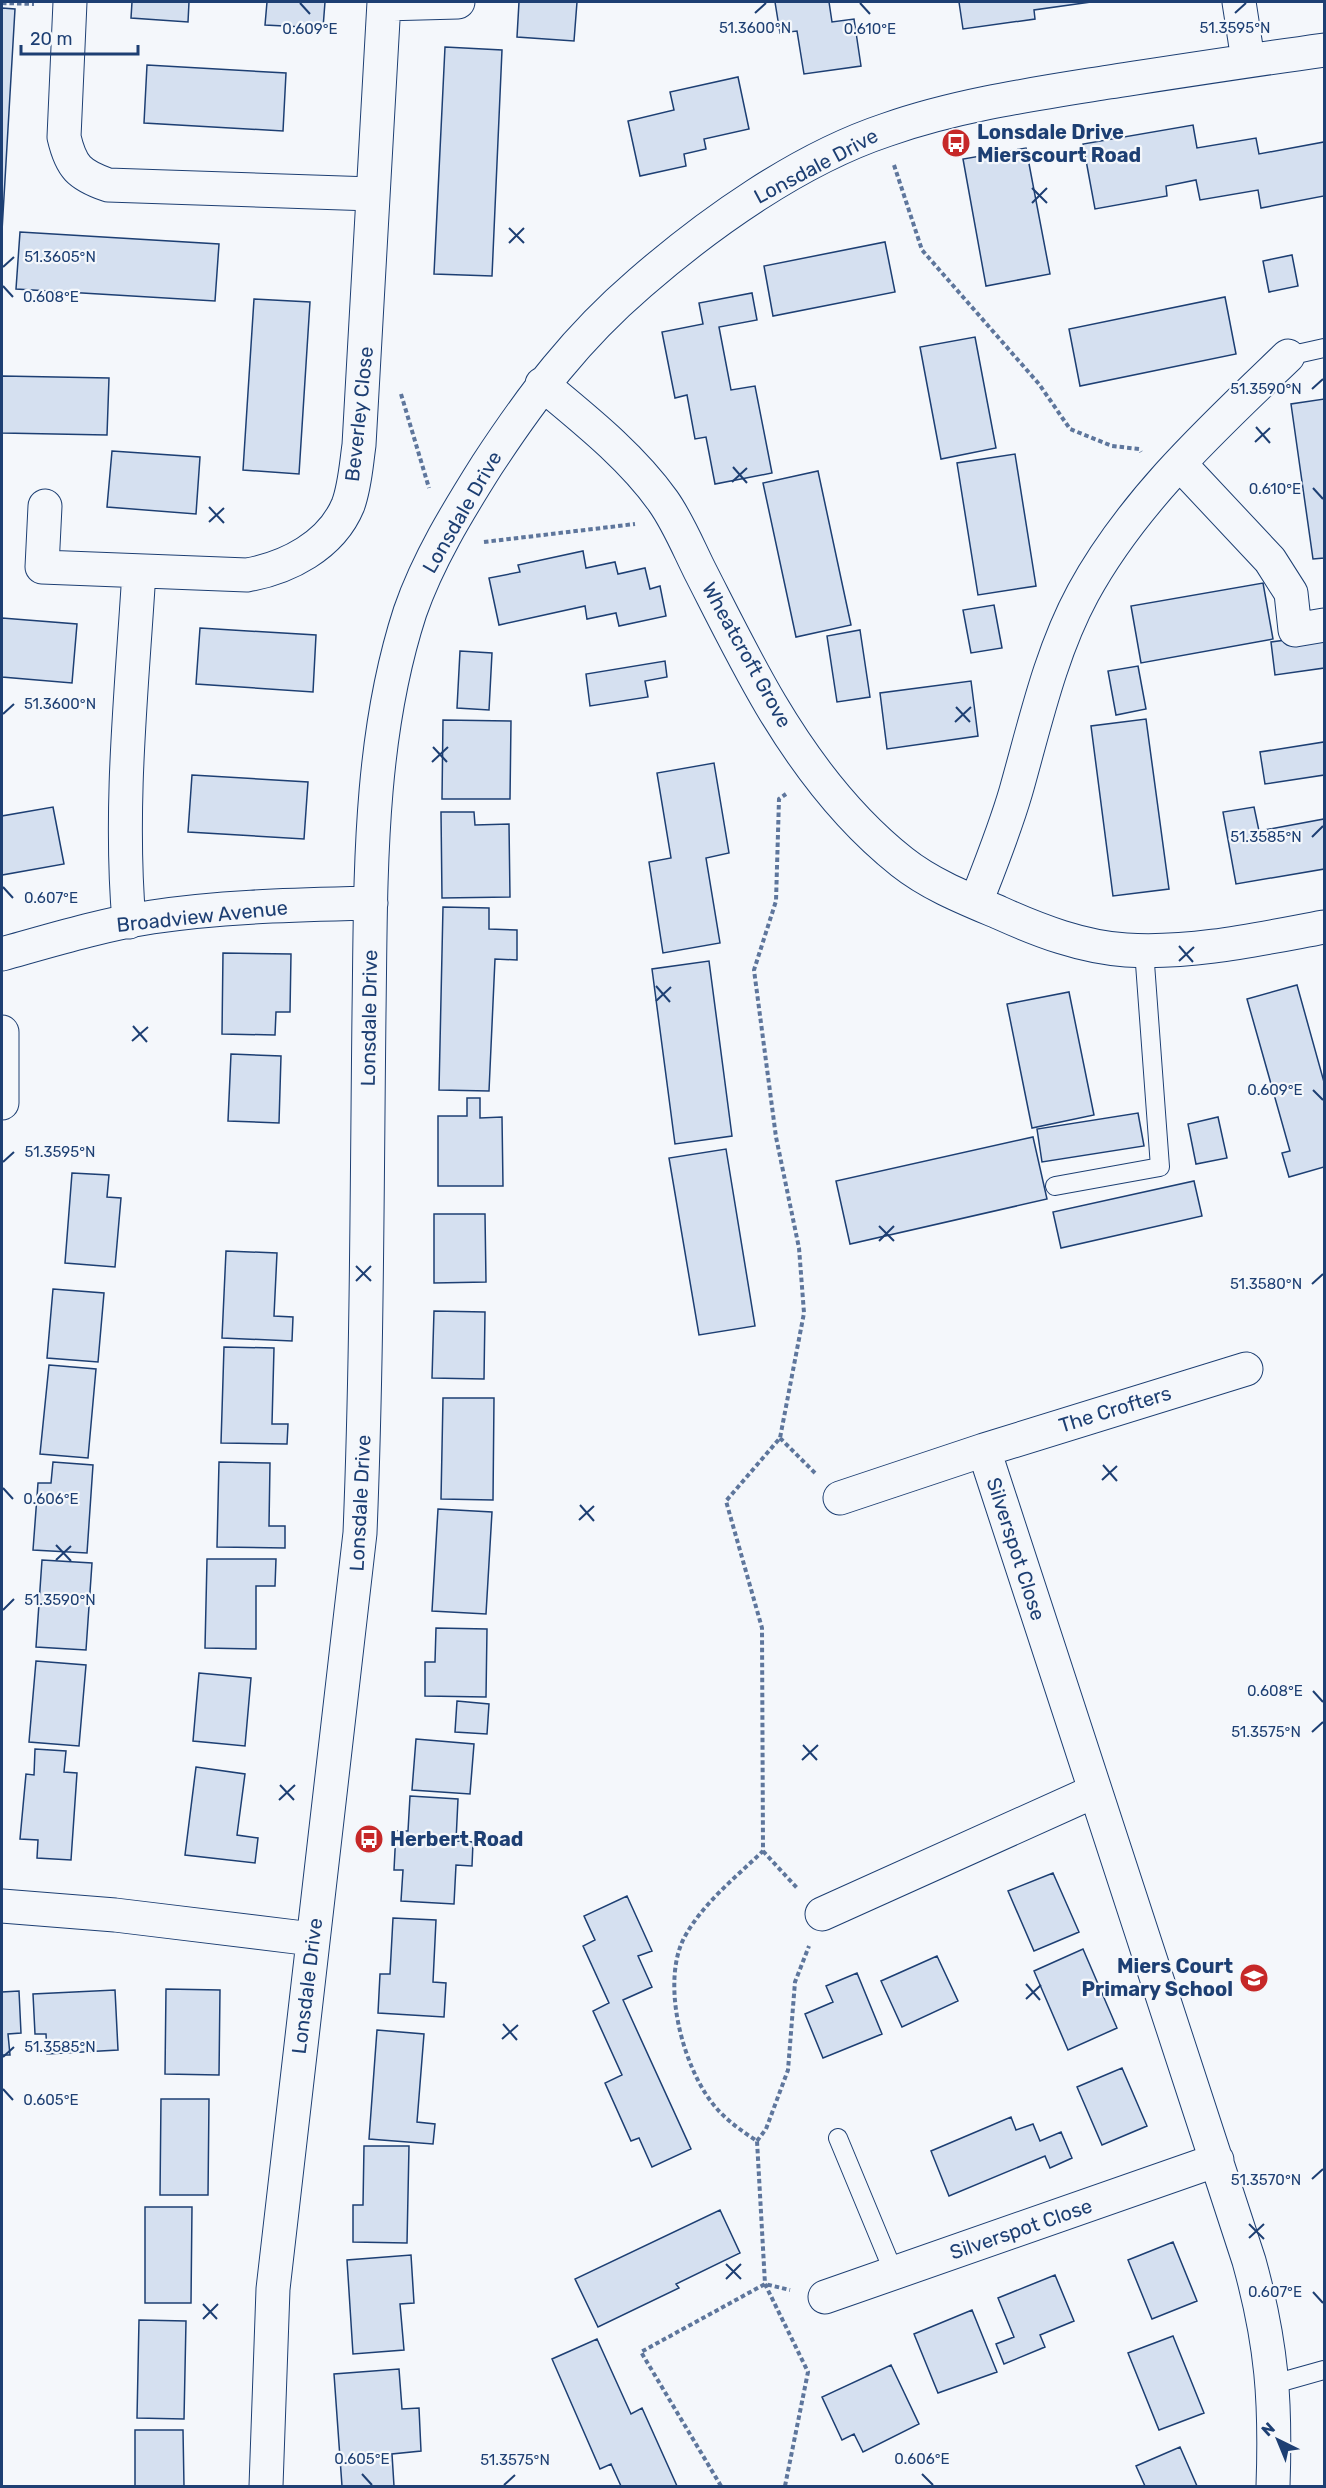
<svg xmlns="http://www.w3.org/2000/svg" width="1326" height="2488" viewBox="0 0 1326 2488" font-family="Rubik,sans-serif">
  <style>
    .building { fill: #d5e0f0; stroke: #1d3f73; stroke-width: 1.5 }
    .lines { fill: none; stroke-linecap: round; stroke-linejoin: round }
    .service-casing { stroke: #1d3f73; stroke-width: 20 }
    .minor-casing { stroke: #1d3f73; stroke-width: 35 }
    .path { stroke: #5e769c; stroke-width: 4; stroke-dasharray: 4.5 3; stroke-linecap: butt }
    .service { stroke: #f4f7fb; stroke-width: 18 }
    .minor { stroke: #f4f7fb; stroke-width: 33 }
    .ticks { fill: none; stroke: #1d3f73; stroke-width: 2 }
    .labels { text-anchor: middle; stroke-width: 4.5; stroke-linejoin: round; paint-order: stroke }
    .poi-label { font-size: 20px; font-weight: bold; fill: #1d3f73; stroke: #f4f7fb; text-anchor: start }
    .street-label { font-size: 20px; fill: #1d3f73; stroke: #f4f7fb }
    .ticks-label { font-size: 15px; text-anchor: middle; fill: #1d3f73; stroke: #f4f7fb; stroke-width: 4.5; stroke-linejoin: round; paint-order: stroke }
  </style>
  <rect width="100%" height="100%" fill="#f4f7fb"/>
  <path class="building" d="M 132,2 L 189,2 L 188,22 L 131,18 Z
    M 267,2 L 325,2 L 323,28 L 265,25 Z
    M 519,2 L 577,2 L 574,41 L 517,37 Z
    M 775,2 L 829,2 L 832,22 L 854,19 L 861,66 L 804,74 L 797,31 L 780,33 Z
    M 959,2 L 1091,2 L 1034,10 L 1035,19 L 963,29 Z
    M 2,8 L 15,9 L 2,231 Z
    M 445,47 L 502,50 L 492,276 L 434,274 Z
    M 147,65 L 286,73 L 283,131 L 144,123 Z
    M 738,77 L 749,129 L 704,139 L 706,149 L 684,154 L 686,166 L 640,176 L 628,121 L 674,110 L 670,92 Z
    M 1193,125 L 1197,148 L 1256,138 L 1259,154 L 1324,142 L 1324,196 L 1261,208 L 1258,190 L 1200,200 L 1196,180 L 1166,186 L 1167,196 L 1095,209 L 1083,144 Z
    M 1026,148 L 1050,274 L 986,286 L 963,159 Z
    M 20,232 L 219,244 L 215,301 L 16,289 Z
    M 885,242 L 895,292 L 773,316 L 764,266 Z
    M 1292,255 L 1298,286 L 1269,292 L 1263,261 Z
    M 752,293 L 757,320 L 719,327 L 731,390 L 755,386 L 772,473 L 715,484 L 706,437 L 695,439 L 687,395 L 675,398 L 662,332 L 703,324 L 699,303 Z
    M 1225,297 L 1236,354 L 1080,386 L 1069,329 Z
    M 254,299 L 310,302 L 299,474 L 243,470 Z
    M 975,337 L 996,448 L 941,459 L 920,347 Z
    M 2,376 L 109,378 L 107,435 L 2,433 Z
    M 1324,399 L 1324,558 L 1313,559 L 1291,404 Z
    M 112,451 L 200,457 L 196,514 L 107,507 Z
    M 1015,454 L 1036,586 L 978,595 L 957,463 Z
    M 818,471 L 851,625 L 796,637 L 763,483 Z
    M 583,551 L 586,568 L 615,562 L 618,574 L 645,568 L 650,589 L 660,586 L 666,616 L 619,626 L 616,613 L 587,619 L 585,606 L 499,625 L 489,578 L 520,572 L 518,565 Z
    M 1263,583 L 1273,639 L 1141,663 L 1131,606 Z
    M 994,605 L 1002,648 L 971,653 L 963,610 Z
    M 2,618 L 77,624 L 72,683 L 2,677 Z
    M 200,628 L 316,635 L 313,692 L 196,684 Z
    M 860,630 L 870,697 L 837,702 L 827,636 Z
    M 1324,635 L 1324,668 L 1275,675 L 1271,642 Z
    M 460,651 L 492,653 L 489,710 L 457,708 Z
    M 665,661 L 667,677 L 645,681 L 648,697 L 590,706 L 586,674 Z
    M 1138,666 L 1146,709 L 1116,715 L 1108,671 Z
    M 971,681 L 978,736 L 887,749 L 880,693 Z
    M 1146,719 L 1169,889 L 1113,896 L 1091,726 Z
    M 443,720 L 511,721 L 510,799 L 442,799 Z
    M 1324,742 L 1324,775 L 1265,784 L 1260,752 Z
    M 714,763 L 729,853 L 706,858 L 720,943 L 663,953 L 649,862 L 671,858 L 657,773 Z
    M 192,775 L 308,782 L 304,839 L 188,832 Z
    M 53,807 L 64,864 L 2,875 L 2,816 Z
    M 1254,807 L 1259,831 L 1324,819 L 1324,869 L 1236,884 L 1223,812 Z
    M 441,812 L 474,812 L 475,825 L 509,824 L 510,897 L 442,898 Z
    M 443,907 L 489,908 L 489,929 L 517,930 L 517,960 L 495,959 L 489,1091 L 439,1090 Z
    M 223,953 L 291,954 L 290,1012 L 276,1012 L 275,1035 L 222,1034 Z
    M 709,961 L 732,1136 L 675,1144 L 652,969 Z
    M 1297,985 L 1324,1082 L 1324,1167 L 1289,1177 L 1282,1153 L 1290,1151 L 1247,999 Z
    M 1069,992 L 1094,1115 L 1032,1128 L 1007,1004 Z
    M 231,1054 L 281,1056 L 279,1123 L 228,1121 Z
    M 467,1098 L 480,1098 L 480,1118 L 502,1117 L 503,1186 L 438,1186 L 438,1116 L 467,1116 Z
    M 1138,1113 L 1144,1146 L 1042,1162 L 1037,1129 Z
    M 1218,1117 L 1227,1158 L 1196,1164 L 1188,1124 Z
    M 1033,1137 L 1047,1199 L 850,1244 L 836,1181 Z
    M 726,1149 L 755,1326 L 699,1335 L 669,1158 Z
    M 72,1173 L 109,1175 L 107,1197 L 121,1198 L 115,1267 L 65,1263 Z
    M 1194,1181 L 1202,1216 L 1061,1248 L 1053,1212 Z
    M 434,1214 L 485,1214 L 486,1282 L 434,1283 Z
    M 226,1251 L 277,1253 L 274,1316 L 293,1317 L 292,1341 L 222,1338 Z
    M 53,1289 L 104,1293 L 98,1362 L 47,1358 Z
    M 434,1311 L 485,1312 L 484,1379 L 432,1378 Z
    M 224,1347 L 274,1348 L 272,1424 L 288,1424 L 287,1444 L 221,1443 Z
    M 49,1365 L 96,1369 L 88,1458 L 40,1454 Z
    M 443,1398 L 494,1398 L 493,1500 L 441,1499 Z
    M 53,1462 L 93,1465 L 87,1553 L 33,1550 L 38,1483 L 51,1483 Z
    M 219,1462 L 270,1463 L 269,1526 L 285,1526 L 285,1548 L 217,1547 Z
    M 438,1509 L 492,1512 L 486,1614 L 432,1611 Z
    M 207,1559 L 276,1559 L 275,1586 L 256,1586 L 256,1649 L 205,1648 Z
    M 42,1560 L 92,1563 L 86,1650 L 36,1647 Z
    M 436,1628 L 487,1629 L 486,1697 L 425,1696 L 425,1662 L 435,1662 Z
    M 36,1661 L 86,1665 L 79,1746 L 29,1742 Z
    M 199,1673 L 251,1678 L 245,1746 L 193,1741 Z
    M 457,1701 L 489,1704 L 487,1734 L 455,1732 Z
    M 416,1739 L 474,1744 L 470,1794 L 412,1790 Z
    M 35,1749 L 66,1751 L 64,1772 L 77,1773 L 71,1860 L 37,1858 L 38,1840 L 20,1839 L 26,1774 L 34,1775 Z
    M 196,1767 L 245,1774 L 237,1835 L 258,1838 L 255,1863 L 185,1855 Z
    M 410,1796 L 458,1799 L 456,1841 L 473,1842 L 472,1866 L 456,1865 L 454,1904 L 401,1901 L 403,1870 L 394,1870 L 396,1831 L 408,1831 Z
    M 1053,1873 L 1079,1932 L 1034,1951 L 1008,1891 Z
    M 627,1896 L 652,1951 L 638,1956 L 652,1987 L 623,2000 L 691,2149 L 652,2167 L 639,2138 L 631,2141 L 605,2083 L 622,2075 L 593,2011 L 609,2003 L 583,1946 L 595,1940 L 584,1916 Z
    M 393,1918 L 436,1920 L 433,1982 L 446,1983 L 444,2017 L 378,2013 L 380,1974 L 390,1974 Z
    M 1083,1949 L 1117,2028 L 1068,2050 L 1034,1971 Z
    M 937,1956 L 958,2001 L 902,2027 L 881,1981 Z
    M 857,1973 L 882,2034 L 823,2058 L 805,2014 L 833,2002 L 826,1986 Z
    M 166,1989 L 220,1990 L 219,2075 L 165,2074 Z
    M 115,1990 L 118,2050 L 47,2054 L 46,2034 L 35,2034 L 33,1994 Z
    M 19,1991 L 21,2033 L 8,2034 L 10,2055 L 2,2055 L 2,1992 Z
    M 377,2030 L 424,2034 L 417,2122 L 435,2124 L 433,2144 L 369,2139 Z
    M 1122,2068 L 1147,2126 L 1102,2145 L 1077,2087 Z
    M 161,2099 L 209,2099 L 208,2195 L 160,2195 Z
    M 1011,2117 L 1016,2130 L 1033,2124 L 1040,2141 L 1061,2132 L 1072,2158 L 1050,2168 L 1045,2156 L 949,2196 L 931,2151 Z
    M 364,2146 L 409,2146 L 407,2243 L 353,2242 L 353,2205 L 363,2205 Z
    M 145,2207 L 192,2207 L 191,2303 L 145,2303 Z
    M 720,2210 L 740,2253 L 676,2284 L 679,2288 L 598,2327 L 575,2279 Z
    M 1173,2242 L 1197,2301 L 1152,2319 L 1128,2260 Z
    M 411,2255 L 414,2303 L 400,2304 L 404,2350 L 353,2354 L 347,2260 Z
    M 1055,2275 L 1074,2321 L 1040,2335 L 1045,2347 L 1004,2364 L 996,2344 L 1014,2337 L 998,2298 Z
    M 972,2310 L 997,2372 L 938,2393 L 914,2334 Z
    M 139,2320 L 186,2321 L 184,2419 L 137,2418 Z
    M 1173,2336 L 1204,2413 L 1159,2430 L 1128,2353 Z
    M 597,2339 L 631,2414 L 642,2408 L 677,2486 L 621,2486 L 611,2464 L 600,2469 L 552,2359 Z
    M 891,2365 L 919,2424 L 863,2452 L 854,2434 L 842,2440 L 822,2397 Z
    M 399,2369 L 402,2409 L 419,2408 L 421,2451 L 392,2454 L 394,2486 L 342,2486 L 334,2374 Z
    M 135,2430 L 183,2430 L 184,2486 L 135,2486 Z
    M 1180,2447 L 1197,2486 L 1145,2486 L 1136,2466 Z"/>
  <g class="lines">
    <g class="service-casing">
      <path id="service" d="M 1288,356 L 1324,348
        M 1055,1186 L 1160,1167 L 1144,950
        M 838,2138 L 894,2273
        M 1274,2384 L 1324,2370"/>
    </g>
    <g class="minor-casing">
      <path id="minor" d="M 70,2 L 64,137 C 71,167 79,175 108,185 L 372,194
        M 1239,2 L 1248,60
        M 384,4 L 458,2
        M 542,384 C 584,419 631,456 663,501 C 678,522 688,547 700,571 C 723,616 745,661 771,705 C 806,764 849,820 902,862 C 931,885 967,899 1000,913 C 1040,931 1082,947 1126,950 C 1193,954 1259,939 1324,927
        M 1180,464 L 1270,560 L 1291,593 L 1295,630 L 1324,625
        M 45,506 L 42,567 L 247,575 C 287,568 331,546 348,505 C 355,486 356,466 359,445 L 384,2
        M 976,902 C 990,866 1005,829 1016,791 C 1035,724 1050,654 1083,593 C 1133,501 1214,427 1288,356
        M 129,922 C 119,805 132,688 139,571
        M 2,954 C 52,940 101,925 152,917 C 224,906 298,905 371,903
        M 2,1032 L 2,1103
        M 984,1450 L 1246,1369
        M 840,1498 L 984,1450 L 1249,2261 C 1272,2344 1276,2401 1273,2486
        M 2,1906 L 115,1915 L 312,1939
        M 822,1914 L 1095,1791
        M 825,2297 L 1217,2160
        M 266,2486 L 273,2289 L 360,1533 C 367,1360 367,1187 369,1013 C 371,880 368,741 410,612 C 428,560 458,511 487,465 C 533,395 576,338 640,283 C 709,223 799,159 886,130 C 957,105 1034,94 1109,82 C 1181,71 1252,60 1324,50"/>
    </g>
    <path class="path" d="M 2,3 L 34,4
      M 894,165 L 922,250 L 1039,384 L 1070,429 L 1112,446 L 1139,449 L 1141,452
      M 401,394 L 429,488
      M 484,542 L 635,524
      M 780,1438 L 816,1474
      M 763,1851 L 797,1888
      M 757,2141 L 766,2129 L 788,2070 L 795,1982 L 809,1946
      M 721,2486 L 641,2352 L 765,2284 L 790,2290
      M 785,2486 L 808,2372 L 765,2284 L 757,2141 C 743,2132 729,2122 718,2110 C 684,2073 660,1985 684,1938 C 703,1903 735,1878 763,1851 L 762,1628 L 726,1501 L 780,1438 L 804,1313 L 799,1248 L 776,1137 L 754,970 L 776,901 L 779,799 L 786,794"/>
    <use href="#service" class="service"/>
    <use href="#minor" class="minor"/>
  </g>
  <path class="ticks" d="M 300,3 L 310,14M 860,3 L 870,14M 755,13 L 766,3M 1235,13 L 1246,3M 1032,188 L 1047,203M 1032,203 L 1047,188M 509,228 L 524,243M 509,243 L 524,228M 3,267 L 14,257M 3,286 L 13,297M 1312,389 L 1323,379M 1256,427 L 1270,443M 1255,442 L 1270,428M 733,467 L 747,483M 732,482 L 747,468M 1313,488 L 1323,499M 209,507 L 224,523M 209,522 L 224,508M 956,707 L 970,722M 3,714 L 14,704M 955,722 L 971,707M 433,747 L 447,762M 432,762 L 448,747M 1312,837 L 1323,826M 3,887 L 13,898M 1179,946 L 1193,962M 1179,961 L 1194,947M 656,986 L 670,1002M 656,1001 L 671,987M 133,1026 L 147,1042M 132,1041 L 148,1027M 1313,1090 L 1323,1100M 3,1162 L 14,1152M 879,1226 L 894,1241M 879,1241 L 894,1226M 356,1266 L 371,1281M 356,1281 L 371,1266M 1312,1284 L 1323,1274M 1103,1465 L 1117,1481M 1102,1480 L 1117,1466M 3,1488 L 13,1499M 580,1505 L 594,1521M 579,1520 L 594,1506M 56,1545 L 71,1561M 56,1560 L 71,1546M 3,1610 L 14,1599M 1313,1691 L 1323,1702M 1312,1732 L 1323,1722M 803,1745 L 817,1760M 802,1760 L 818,1745M 280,1785 L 294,1800M 279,1800 L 295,1785M 1026,1984 L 1040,2000M 1026,1999 L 1041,1985M 503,2024 L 517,2040M 502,2039 L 518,2025M 3,2057 L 14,2047M 3,2089 L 13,2100M 1312,2179 L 1323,2169M 1249,2224 L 1264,2239M 1249,2238 L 1264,2224M 726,2264 L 741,2279M 726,2279 L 741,2264M 1313,2292 L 1323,2303M 203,2304 L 217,2319M 203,2319 L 218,2304M 362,2474 L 372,2485M 922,2474 L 933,2485M 504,2485 L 515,2475"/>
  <defs>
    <g id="bus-disc" transform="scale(1.5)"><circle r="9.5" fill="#c62828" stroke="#f4f7fb"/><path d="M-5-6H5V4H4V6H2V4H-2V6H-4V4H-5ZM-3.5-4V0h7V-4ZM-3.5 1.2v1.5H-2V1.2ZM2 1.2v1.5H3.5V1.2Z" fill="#fff"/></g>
    <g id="school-disc" transform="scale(1.5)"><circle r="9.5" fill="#c62828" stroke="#f4f7fb"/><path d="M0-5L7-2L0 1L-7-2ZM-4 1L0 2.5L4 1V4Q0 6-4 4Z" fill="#fff"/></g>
  </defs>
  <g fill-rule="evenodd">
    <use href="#bus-disc" x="956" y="143"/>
    <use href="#bus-disc" x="369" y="1839"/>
    <use href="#school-disc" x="1254" y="1978"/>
  </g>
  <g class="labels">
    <g class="poi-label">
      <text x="977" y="139">Lonsdale Drive<tspan x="977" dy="23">Mierscourt Road</tspan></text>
      <text x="390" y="1846">Herbert Road</text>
      <text x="1233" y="1973" text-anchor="end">Miers Court<tspan x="1233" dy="23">Primary School</tspan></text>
    </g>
    <g class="street-label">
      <text transform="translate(816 166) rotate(-28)" y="7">Lonsdale Drive</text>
      <text transform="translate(359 414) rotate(-84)" y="7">Beverley Close</text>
      <text transform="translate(462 512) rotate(-60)" y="7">Lonsdale Drive</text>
      <text transform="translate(747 655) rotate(61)" y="7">Wheatcroft Grove</text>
      <text transform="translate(202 916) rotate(-6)" y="7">Broadview Avenue</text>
      <text transform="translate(369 1018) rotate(-89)" y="7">Lonsdale Drive</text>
      <text transform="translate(1115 1409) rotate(-17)" y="7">The Crofters</text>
      <text transform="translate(360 1503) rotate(-87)" y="7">Lonsdale Drive</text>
      <text transform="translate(1016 1549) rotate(72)" y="7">Silverspot Close</text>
      <text transform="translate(307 1986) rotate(-83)" y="7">Lonsdale Drive</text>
      <text transform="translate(1021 2229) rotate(-19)" y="7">Silverspot Close</text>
    </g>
  </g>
  <g class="ticks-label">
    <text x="755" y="33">51.3600°N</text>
    <text x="1235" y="33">51.3595°N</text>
    <text x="310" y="34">0.609°E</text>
    <text x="870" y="34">0.610°E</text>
    <text x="60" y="262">51.3605°N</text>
    <text x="51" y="302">0.608°E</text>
    <text x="1266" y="394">51.3590°N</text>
    <text x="1275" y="494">0.610°E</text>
    <text x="60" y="709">51.3600°N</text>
    <text x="1266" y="842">51.3585°N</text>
    <text x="51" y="903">0.607°E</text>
    <text x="1275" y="1095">0.609°E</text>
    <text x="60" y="1157">51.3595°N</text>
    <text x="1266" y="1289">51.3580°N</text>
    <text x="51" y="1504">0.606°E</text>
    <text x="60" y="1605">51.3590°N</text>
    <text x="1275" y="1696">0.608°E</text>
    <text x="1266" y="1737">51.3575°N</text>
    <text x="60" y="2052">51.3585°N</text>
    <text x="51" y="2105">0.605°E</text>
    <text x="1266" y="2185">51.3570°N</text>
    <text x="1275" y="2297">0.607°E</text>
    <text x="362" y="2464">0.605°E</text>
    <text x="922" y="2464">0.606°E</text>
    <text x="515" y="2465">51.3575°N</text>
  </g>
  <rect width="1326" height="2488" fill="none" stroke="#1d3f73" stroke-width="6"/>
  <g transform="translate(1278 2440) rotate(317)" stroke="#f4f7fb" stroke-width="4.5" paint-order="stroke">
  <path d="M0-4.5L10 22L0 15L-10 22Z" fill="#1d3f73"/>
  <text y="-9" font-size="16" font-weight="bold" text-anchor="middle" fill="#1d3f73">N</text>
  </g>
  <path d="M21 45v9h117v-9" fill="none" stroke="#1d3f73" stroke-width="3"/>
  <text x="30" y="45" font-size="18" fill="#1d3f73" stroke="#f4f7fb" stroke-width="4.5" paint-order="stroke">20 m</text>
</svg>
